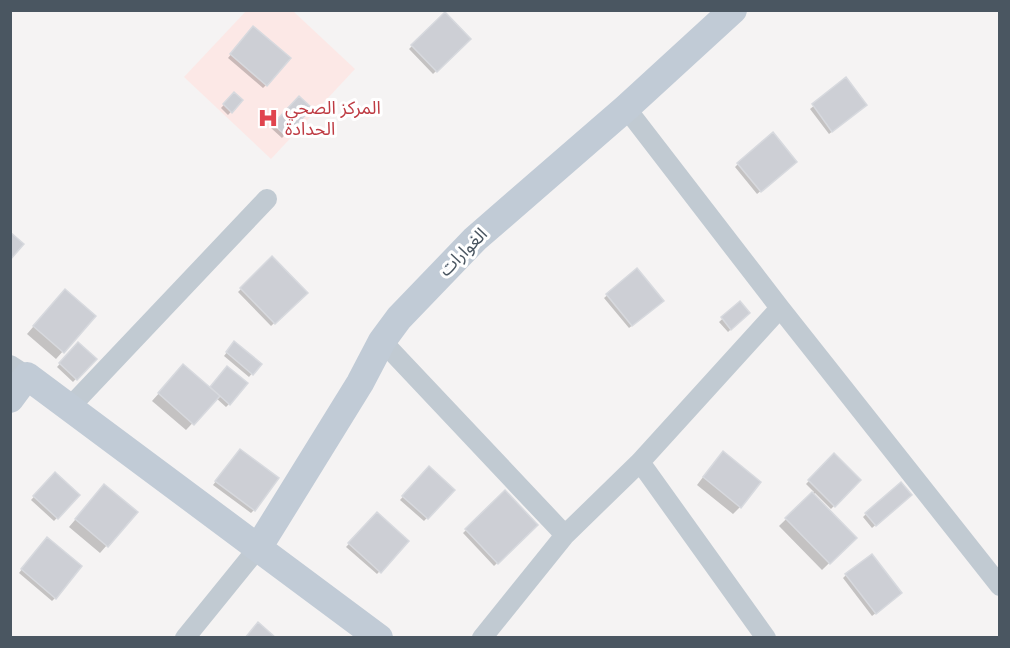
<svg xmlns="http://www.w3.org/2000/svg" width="1010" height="648" viewBox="0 0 1010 648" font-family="'Space Grotesk','Noto Sans Arabic',sans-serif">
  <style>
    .medical { fill: #fce8e6 }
    .shadow { fill: #0003 }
    .building { fill: #cdcfd5; stroke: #d7d9de; stroke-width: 1.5 }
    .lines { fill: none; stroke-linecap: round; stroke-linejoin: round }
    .street { stroke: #c1cad2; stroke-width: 20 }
    .secondary { stroke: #c1cbd6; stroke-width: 28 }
    .labels { text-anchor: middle; stroke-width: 6; stroke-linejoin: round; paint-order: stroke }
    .health-label { font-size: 18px; fill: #be3a42; stroke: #fff; text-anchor: start }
    .street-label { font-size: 18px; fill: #4a5661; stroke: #fff }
  </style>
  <rect width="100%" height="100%" fill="#f5f3f3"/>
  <path class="medical" d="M 247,10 L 293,11 L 355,69 L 271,159 L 184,77 Z"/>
  <path class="shadow" d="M 445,14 L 469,39 L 433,74 L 409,49 Z
    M 250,31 L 266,85 L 263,88 L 228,58 Z
    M 846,80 L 862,108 L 829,134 L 810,109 Z
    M 234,94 L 241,101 L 228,115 L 221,108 Z
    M 299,98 L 309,108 L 282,138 L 271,128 Z
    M 738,164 L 792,165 L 757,194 L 735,167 Z
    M 272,258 L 306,293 L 271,326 L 238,292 Z
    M 637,270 L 659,304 L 629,328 L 604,298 Z
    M 58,298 L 94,316 L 56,359 L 27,334 Z
    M 740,303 L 748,313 L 728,332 L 719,322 Z
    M 234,343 L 260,364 L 249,377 L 224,356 Z
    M 78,344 L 95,359 L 73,382 L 57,367 Z
    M 224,371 L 229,404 L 226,407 L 216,398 L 186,430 L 152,401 L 177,373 L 210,389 Z
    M 237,454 L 254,510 L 251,513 L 213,485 Z
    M 834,455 L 859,480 L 831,509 L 815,493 L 813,495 L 855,538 L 822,570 L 779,526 L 814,492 L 806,484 Z
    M 716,460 L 740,507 L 733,514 L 697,485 Z
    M 429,468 L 453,490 L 424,521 L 400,500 Z
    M 55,474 L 78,495 L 54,521 L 31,500 Z
    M 98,493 L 136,512 L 100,553 L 69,527 Z
    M 505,493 L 536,525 L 494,566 L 463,533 Z
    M 910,495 L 872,528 L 863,517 L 866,514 Z
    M 377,514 L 407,541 L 377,574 L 346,547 Z
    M 44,542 L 55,598 L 52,601 L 19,573 Z
    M 846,575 L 897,596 L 872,616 L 843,578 Z"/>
  <path class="building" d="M 445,12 L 471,39 L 437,72 L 411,45 Z
    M 253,26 L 291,58 L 267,86 L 230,54 Z
    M 846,77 L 867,105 L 832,132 L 812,104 Z
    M 234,92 L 243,100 L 232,113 L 223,104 Z
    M 299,96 L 312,108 L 286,136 L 273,124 Z
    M 773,132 L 797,162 L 761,192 L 737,163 Z
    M 10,232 L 24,244 L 10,260 Z
    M 272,256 L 308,293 L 275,324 L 240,288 Z
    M 637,268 L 664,301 L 632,326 L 606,294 Z
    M 65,289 L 96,316 L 64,353 L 33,326 Z
    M 740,301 L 750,313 L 731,330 L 721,317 Z
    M 234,341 L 262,364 L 253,375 L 226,352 Z
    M 78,342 L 97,359 L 77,380 L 59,363 Z
    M 183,364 L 220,396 L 194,425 L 158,393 Z
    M 227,366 L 248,383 L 230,405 L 210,387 Z
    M 240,449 L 279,478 L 255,511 L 215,481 Z
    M 723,451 L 761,482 L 741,508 L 703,477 Z
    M 834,453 L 861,480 L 835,507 L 808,480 Z
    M 429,466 L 455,490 L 428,519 L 402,496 Z
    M 55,472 L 80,495 L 58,519 L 33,496 Z
    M 901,482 L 912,495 L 876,526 L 865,513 Z
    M 104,484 L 138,512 L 108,547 L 75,519 Z
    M 505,490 L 538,525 L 498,564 L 465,529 Z
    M 812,492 L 857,538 L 830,564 L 785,518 Z
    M 377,512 L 409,541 L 381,573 L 348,543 Z
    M 47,537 L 82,566 L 56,599 L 21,569 Z
    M 872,554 L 902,593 L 876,614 L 845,574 Z
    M 258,622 L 276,638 L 245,638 Z"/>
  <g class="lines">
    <path class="street" d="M 626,108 L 780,308 L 1000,586
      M 382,341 L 565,535
      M 10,365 L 27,376
      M 69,408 L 267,199
      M 640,462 L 766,638
      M 185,638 L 258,548
      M 482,638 L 565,535 L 640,462 L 780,308"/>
    <path class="secondary" d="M 10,399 L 27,376 L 379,638
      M 258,548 L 360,383 L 382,341 L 399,318 L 475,239 L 626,108 L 733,10"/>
  </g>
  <defs>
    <g id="hospital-bare" transform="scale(1.62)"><path d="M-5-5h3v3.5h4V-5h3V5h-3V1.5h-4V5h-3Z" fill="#e0444e" stroke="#fff" stroke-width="2.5" paint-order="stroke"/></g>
  </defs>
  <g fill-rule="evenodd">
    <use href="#hospital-bare" x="268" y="118"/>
  </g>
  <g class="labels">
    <g class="health-label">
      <text x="285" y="114">المركز الصحي<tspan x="285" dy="21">الحدادة</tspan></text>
    </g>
    <g class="street-label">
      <text transform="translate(463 252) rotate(-45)" y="6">الغوارات</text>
    </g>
  </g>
  <rect width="1010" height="648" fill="none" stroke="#4a5661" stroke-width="24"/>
</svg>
